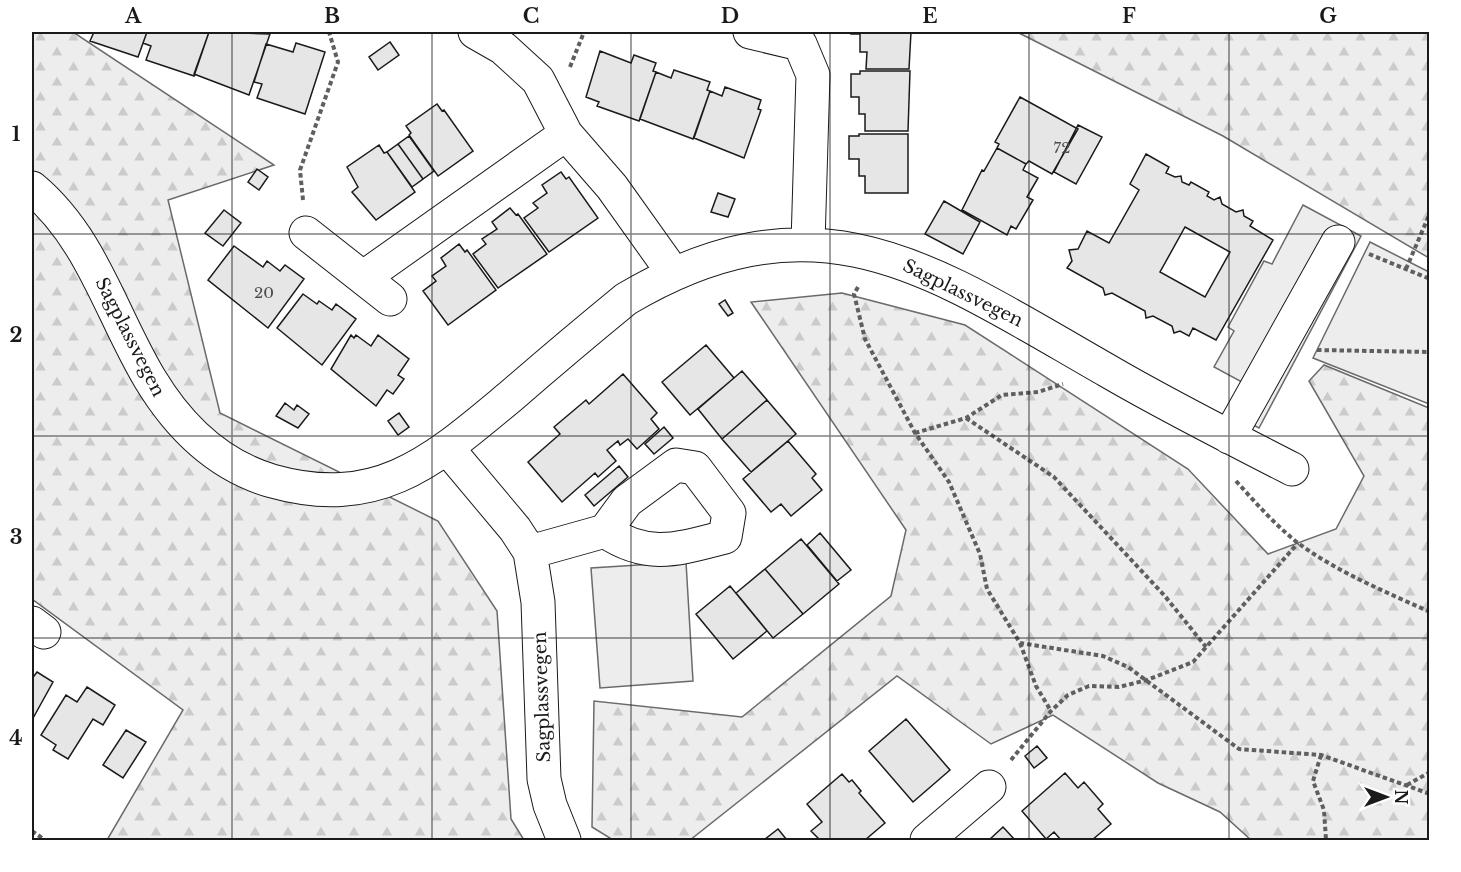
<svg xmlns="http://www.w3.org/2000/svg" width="1461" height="872" viewBox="0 0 1461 872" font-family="'Libre Baskerville',serif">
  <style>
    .forest { fill: url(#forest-firs); stroke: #6a6a6a; stroke-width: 1.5 }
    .pitch { fill: #ededed; stroke: #6a6a6a; stroke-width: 1.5 }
    .building { fill: #e6e6e6; stroke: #1a1a1a; stroke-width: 1.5; fill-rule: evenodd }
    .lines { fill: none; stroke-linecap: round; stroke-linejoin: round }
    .minor-casing { stroke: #1a1a1a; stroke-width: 35 }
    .path { stroke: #5f5f5f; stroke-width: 4; stroke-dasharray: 4.5 3; stroke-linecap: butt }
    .minor { stroke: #fff; stroke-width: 33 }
    .grid { fill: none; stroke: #1a1a1a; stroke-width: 1.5; stroke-opacity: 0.55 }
    .labels { text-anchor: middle; stroke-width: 4.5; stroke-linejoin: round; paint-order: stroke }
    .number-label { font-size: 15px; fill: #4d4d4d }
    .street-label { font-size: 18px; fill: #1a1a1a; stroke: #fff }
    .neatline { fill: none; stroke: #1a1a1a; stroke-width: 2 }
    .grid-label { font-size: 20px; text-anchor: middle; font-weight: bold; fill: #1a1a1a }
  </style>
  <defs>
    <pattern id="forest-firs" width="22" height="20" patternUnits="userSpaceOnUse" patternTransform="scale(1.5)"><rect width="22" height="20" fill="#ededed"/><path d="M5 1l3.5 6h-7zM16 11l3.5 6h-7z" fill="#cbcbcb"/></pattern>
  </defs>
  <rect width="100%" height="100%" fill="#fff"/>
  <path class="forest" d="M 32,32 L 73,32 L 274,165 L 168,200 L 220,413 L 438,521 L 497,611 L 511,819 L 524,840 L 107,840 L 183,710 L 32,599 Z
    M 1017,32 L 1429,32 L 1429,258 L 1223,136 Z
    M 842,293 L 965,325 L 1188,469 L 1268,554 L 1336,529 L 1364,476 L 1309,381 L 1324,365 L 1429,408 L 1429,840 L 1251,840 L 1220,812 L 1158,783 L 1053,715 L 991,744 L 897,676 L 690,840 L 613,840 L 592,827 L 594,701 L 742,717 L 891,596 L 906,530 L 751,302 Z"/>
  <path class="pitch" d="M 1303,205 L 1361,236 L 1259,428 L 1226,411 L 1242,382 L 1214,367 L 1234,331 L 1228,327 L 1264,261 L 1272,264 Z
    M 1370,242 L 1429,272 L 1429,404 L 1313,358 Z
    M 686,562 L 693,681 L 600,688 L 591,568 Z"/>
  <path class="building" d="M 94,32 L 147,32 L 138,57 L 90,41 Z
    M 147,32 L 209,32 L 194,76 L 146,60 L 151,46 L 143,43 Z
    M 209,32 L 270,34 L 249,95 L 194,74 Z
    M 851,32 L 911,32 L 909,69 L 866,69 L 867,52 L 860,52 L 860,34 L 851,34 Z
    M 390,42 L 399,55 L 378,70 L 369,57 Z
    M 296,43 L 325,52 L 305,114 L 257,98 L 262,84 L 254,82 L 266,44 L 293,52 Z
    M 600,51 L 631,63 L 634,55 L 656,63 L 653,71 L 656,72 L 639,121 L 597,106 L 599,102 L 586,97 Z
    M 674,70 L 710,82 L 707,90 L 710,91 L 693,139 L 640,119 L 656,72 L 671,78 Z
    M 860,71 L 910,71 L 908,131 L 865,131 L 865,114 L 859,114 L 859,97 L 851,97 L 851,74 L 860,74 Z
    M 725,87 L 761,100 L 758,109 L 761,110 L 744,158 L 694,138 L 710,91 L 722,96 Z
    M 1020,97 L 1078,129 L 1052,174 L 1029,161 L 1026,164 L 997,148 L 999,144 L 995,142 Z
    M 437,104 L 442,111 L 444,110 L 473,151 L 438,176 L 409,135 L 411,133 L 406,126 Z
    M 1078,125 L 1102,137 L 1076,184 L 1054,172 Z
    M 859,134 L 908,134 L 908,193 L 865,193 L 865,176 L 859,176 L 859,159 L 849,159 L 849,136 L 859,136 Z
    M 409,136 L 434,171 L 423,179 L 398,144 Z
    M 398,144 L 423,179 L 412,187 L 387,152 Z
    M 379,145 L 384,153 L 387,152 L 415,192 L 376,220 L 352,192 L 358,187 L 347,167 Z
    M 997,148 L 1026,164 L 1023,170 L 1038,178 L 1027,197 L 1033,200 L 1016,229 L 1011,226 L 1007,235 L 962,210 L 982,170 L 984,171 Z
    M 1146,154 L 1169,167 L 1166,173 L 1175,177 L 1181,176 L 1182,182 L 1189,185 L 1191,182 L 1209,192 L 1207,196 L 1214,200 L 1220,197 L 1222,204 L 1236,212 L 1243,210 L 1244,216 L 1253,221 L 1250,226 L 1273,240 L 1216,340 L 1193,328 L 1189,336 L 1180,331 L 1174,333 L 1172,326 L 1153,316 L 1146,318 L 1145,311 L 1112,293 L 1105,295 L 1103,288 L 1067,268 L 1072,261 L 1069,250 L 1078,249 L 1087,231 L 1109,243 L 1139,190 L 1130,184 ZM 1185,227 L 1230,252 L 1205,297 L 1160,272 Z
    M 257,169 L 268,177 L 259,190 L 248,182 Z
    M 561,172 L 566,179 L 569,177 L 598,218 L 549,252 L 524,218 L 538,208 L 533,203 L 547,193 L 542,185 Z
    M 718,193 L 735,199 L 728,217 L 711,212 Z
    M 944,201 L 980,222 L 963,254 L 925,234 Z
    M 510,208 L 516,215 L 518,214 L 547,254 L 498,288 L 473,254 L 486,244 L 482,239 L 497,229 L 492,222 Z
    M 224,210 L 241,223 L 223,246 L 205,233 Z
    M 459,244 L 465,252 L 467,250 L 496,290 L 448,325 L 423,291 L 436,281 L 432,276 L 446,266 L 441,258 Z
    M 234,246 L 263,267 L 267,261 L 280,271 L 285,265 L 304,279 L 268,328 L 208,280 Z
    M 303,294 L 317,304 L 319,301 L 332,310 L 336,304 L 356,319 L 322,365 L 277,328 Z
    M 725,300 L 733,313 L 728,316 L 719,304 Z
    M 351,335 L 354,338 L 356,335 L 371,346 L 378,335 L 409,359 L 398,375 L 404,379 L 393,394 L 387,390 L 376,406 L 331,369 Z
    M 706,345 L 734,378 L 690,415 L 662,382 Z
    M 742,371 L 767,400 L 722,439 L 698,409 Z
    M 623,374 L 657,413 L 651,419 L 659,429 L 637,449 L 628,439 L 620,445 L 618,441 L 607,450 L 616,461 L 598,477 L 595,473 L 562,502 L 528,462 L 560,434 L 554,427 L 586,400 L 589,404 Z
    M 767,400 L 796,434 L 751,472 L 722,439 Z
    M 285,403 L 294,410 L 297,405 L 309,414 L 298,428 L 276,416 Z
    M 399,413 L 409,427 L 398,435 L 388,421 Z
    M 664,427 L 673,438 L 654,454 L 645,444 Z
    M 788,441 L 816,474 L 812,478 L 822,490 L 791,516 L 781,504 L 771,512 L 743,479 Z
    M 619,466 L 628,477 L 594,506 L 585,495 Z
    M 820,533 L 851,570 L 837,581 L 807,545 Z
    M 801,539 L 839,584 L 803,614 L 765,569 Z
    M 765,569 L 803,614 L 773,638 L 736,593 Z
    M 730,586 L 767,631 L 733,659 L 696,614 Z
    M 37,672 L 53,682 L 32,720 L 32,675 L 34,676 Z
    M 87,687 L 115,705 L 103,725 L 93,719 L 68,759 L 53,750 L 56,745 L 41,735 L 66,695 L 77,702 Z
    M 906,719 L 950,770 L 913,802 L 869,751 Z
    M 126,730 L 146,742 L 123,778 L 103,765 Z
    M 1037,746 L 1047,758 L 1034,768 L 1025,756 Z
    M 1065,773 L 1078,788 L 1084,782 L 1103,804 L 1098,809 L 1111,824 L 1092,840 L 1061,840 L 1054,832 L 1046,839 L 1022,811 Z
    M 842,774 L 849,782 L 852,780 L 861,791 L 859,793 L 885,823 L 865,840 L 820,840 L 811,831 L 822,822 L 807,804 Z
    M 1003,827 L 1015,840 L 989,840 Z
    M 778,829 L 787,840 L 764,840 Z"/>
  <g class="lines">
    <g class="minor-casing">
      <path id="minor" d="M 475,32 L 503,48 L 538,80 L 566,134 L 612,187 L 674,274
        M 750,32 L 800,44 L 813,75 L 808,243
        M 32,188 C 92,238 111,314 150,379 C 179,427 217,465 272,481 C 379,511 434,460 511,396 C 549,363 587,331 626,299 C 821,184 936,273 1108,371 C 1168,406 1230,437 1292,469
        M 306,233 L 390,299
        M 364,277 L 566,134
        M 1229,437 L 1338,242
        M 448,449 L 515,529 L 530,552 L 538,602 L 544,779 L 550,805 L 564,840
        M 530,552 L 605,531 C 648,560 678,549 725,537 L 729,513 L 695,468 L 676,465 L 627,501 L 605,531
        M 32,623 L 44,632
        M 927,840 L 989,787"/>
    </g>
    <path class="path" d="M 570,67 L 584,32
      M 303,200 L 300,170 L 338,62 L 329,32
      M 1369,254 L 1430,279
      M 1406,269 L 1430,213
      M 858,287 L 854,294 L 865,339 L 915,433 L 949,482 L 980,554 L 987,589 L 1020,643 L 1103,656 L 1128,667 L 1239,749 L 1321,755 L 1430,794
      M 1317,350 L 1430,352
      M 966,418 L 1054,477 L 1164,595 L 1206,647
      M 915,433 L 966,418 L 1002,395 L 1038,392 L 1063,384
      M 1236,481 C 1256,503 1275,525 1298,543 C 1337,572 1386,592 1430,612
      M 1020,643 L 1036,686 L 1051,711
      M 1321,755 L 1313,781 L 1324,810 L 1326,840
      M 1011,760 L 1051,711 L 1068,695 L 1089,686 L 1119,687 L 1147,680 L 1193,662 L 1298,543
      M 1407,785 L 1430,772
      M 32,831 L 45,840"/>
    <use href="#minor" class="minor"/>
  </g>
  <path class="grid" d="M 232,32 L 232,840M 432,32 L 432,840M 631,32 L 631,840M 830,32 L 830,840M 1029,32 L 1029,840M 1229,32 L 1229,840M 32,234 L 1430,234M 32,436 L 1430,436M 32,638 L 1430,638"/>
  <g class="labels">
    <g class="number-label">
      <text x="1062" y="153">72</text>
      <text x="264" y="298">20</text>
    </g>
    <g class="street-label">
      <text transform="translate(963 293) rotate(26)" y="6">Sagplassvegen</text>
      <text transform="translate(130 337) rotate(63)" y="6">Sagplassvegen</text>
      <text transform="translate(542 697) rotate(-92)" y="6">Sagplassvegen</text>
    </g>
  </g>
  <rect width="1461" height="872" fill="none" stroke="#ffffff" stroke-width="66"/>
  <g transform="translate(1386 797) rotate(90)" stroke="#ffffff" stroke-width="4.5" paint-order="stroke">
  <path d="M0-4.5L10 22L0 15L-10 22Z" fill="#1a1a1a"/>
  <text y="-9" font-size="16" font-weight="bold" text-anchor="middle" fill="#1a1a1a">N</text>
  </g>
  <rect x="33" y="33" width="1395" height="806" class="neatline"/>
  <g class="grid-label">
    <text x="133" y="23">A</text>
    <text x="332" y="23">B</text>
    <text x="531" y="23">C</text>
    <text x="730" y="23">D</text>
    <text x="930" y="23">E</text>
    <text x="1129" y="23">F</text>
    <text x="1328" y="23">G</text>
    <text x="16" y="141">1</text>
    <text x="16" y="342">2</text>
    <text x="16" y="544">3</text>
    <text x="16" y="745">4</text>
  </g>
</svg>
